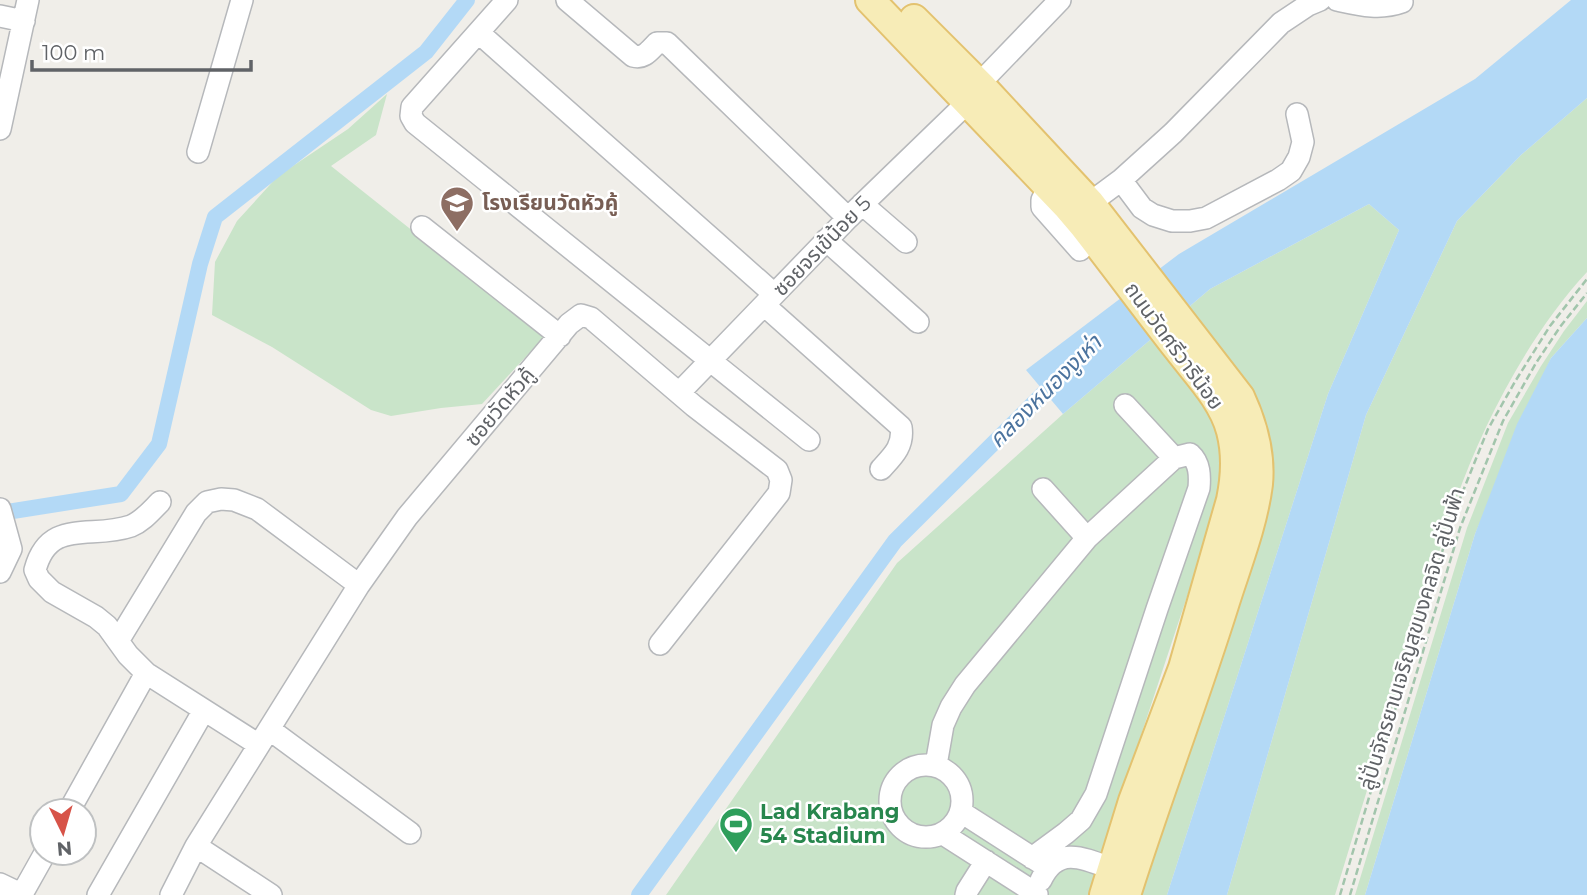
<svg xmlns="http://www.w3.org/2000/svg" width="1587" height="895" viewBox="0 0 1587 895" font-family="Montserrat,'Noto Sans Thai',sans-serif">
  <style>
    .green { fill: #c9e4c9 }
    .water { fill: #b3d9f6 }
    .lines { fill: none; stroke-linecap: round; stroke-linejoin: round }
    .canal { stroke: #b3d9f6; stroke-width: 16 }
    .minor-casing { stroke: #b6b8bb; stroke-width: 24 }
    .major-casing { stroke: #e3c26f; stroke-width: 32 }
    .path { stroke: #a2c5ac; stroke-width: 2.5; stroke-dasharray: 7 3.5; stroke-linecap: butt }
    .minor { stroke: #fff; stroke-width: 21 }
    .major { stroke: #f7ecb7; stroke-width: 28 }
    .labels { text-anchor: middle; stroke-width: 5; stroke-linejoin: round; paint-order: stroke }
    .education-label { font-size: 21px; font-weight: bold; fill: #785e54; stroke: #fff; text-anchor: start }
    .street-label { font-size: 21px; fill: #606367; stroke: #fff }
    .leisure-label { font-size: 21px; font-weight: bold; fill: #27864d; stroke: #fff; text-anchor: start }
    .water-label { font-size: 23px; font-style: italic; fill: #4c749f; stroke: #fff }
  </style>
  <rect width="100%" height="100%" fill="#f0eee9"/>
  <path class="green" d="M 387,94 L 376,135 L 331,166 L 545,336 L 482,404 L 441,408 L 391,416 L 371,410 L 272,347 L 212,315 L 215,262 L 237,221 L 278,176 L 348,129 Z
    M 1587,98 L 1587,272 C 1531,332 1483,423 1456,500 C 1440,545 1428,592 1414,637 C 1388,723 1361,809 1335,895 L 1227,895 L 1366,415 L 1457,221 L 1521,155 Z
    M 1369,204 L 1399,230 L 1328,394 L 1167,895 L 1136,895 L 1268,465 L 1213,418 L 1227,476 L 1088,895 L 666,895 L 897,563 L 1063,414 L 1210,289 Z
    M 1587,301 L 1587,318 L 1551,358 L 1475,534 L 1365,895 L 1355,895 L 1467,528 L 1508,423 L 1541,366 L 1564,331 Z"/>
  <path class="water" d="M 1571,0 L 1587,0 L 1587,98 L 1521,155 L 1457,221 L 1366,415 L 1227,895 L 1167,895 L 1328,394 L 1399,230 L 1369,204 L 1210,289 L 1063,414 L 1026,370 L 1179,254 L 1475,79 Z
    M 1587,318 L 1587,895 L 1365,895 L 1475,534 L 1517,424 L 1551,358 Z"/>
  <g class="lines">
    <path class="canal" d="M 0,513 L 121,494 L 159,444 L 200,264 L 215,217 L 426,52 L 467,0
      M 639,895 L 895,541 L 1058,379"/>
    <g class="minor-casing">
      <path id="minor" d="M 507,0 L 412,107 L 411,116 L 415,123 L 809,440
        M 567,0 L 633,56 C 644,59 649,51 657,43 L 667,43 L 848,218
        M 1337,0 C 1360,5 1380,10 1402,2
        M 0,16 L 24,21
        M 479,33 L 774,294
        M 979,84 L 1060,0
        M 0,129 L 28,0
        M 198,152 L 242,0
        M 1121,180 L 1142,208 L 1153,215 L 1172,221 L 1190,221 L 1206,218 L 1278,180 L 1291,171 L 1299,157 L 1303,142 L 1297,114
        M 1049,187 L 1042,200 L 1042,207 L 1080,250
        M 1090,203 L 1121,180 L 1173,133 L 1281,23 L 1308,5 L 1320,0
        M 862,204 L 906,242
        M 422,227 L 560,336
        M 826,240 L 918,322
        M 764,305 L 901,427 C 904,446 893,456 881,469
        M 679,393 L 848,218 L 968,102
        M 1125,405 L 1174,458
        M 1043,489 L 1087,538
        M 160,502 C 151,511 143,521 131,526 C 91,540 49,517 35,570 L 39,579 L 52,592 L 96,617 L 107,626 L 128,655 L 146,673 L 259,745
        M 0,509 L 11,549 L 0,572
        M 118,641 L 196,513 L 207,502 L 221,499 L 234,500 L 257,509 L 359,585
        M 269,729 L 410,833
        M890 801a36 36 0 1 1 72 0a36 36 0 1 1-72 0Z
        M 936,765 L 943,725 L 951,707 L 965,685 L 1087,538 L 1174,458 L 1190,454 C 1200,463 1200,476 1199,488 L 1157,609 L 1096,794 L 1081,820 L 1066,833 L 1032,858
        M 69,811 L 146,673
        M 961,812 L 1047,867
        M 943,834 L 1037,894
        M 196,846 L 271,895
        M 1041,880 C 1057,845 1084,858 1112,869
        M 0,884 L 23,895
        M 22,894 L 45,853
        M 98,895 L 204,710
        M 171,895 L 196,846 L 359,585 L 407,517 L 569,324 L 581,315 L 591,318 L 694,406 L 777,470 L 781,480 L 779,493 L 660,644
        M 966,895 L 967,891 L 986,861"/>
    </g>
    <g class="major-casing">
      <path id="major" d="M 870,0 L 1066,205 L 1083,225 C 1115,266 1146,308 1178,349 C 1197,374 1223,400 1231,431 C 1237,454 1236,476 1231,500 L 1183,668 L 1133,801 L 1104,895
        M 914,19 L 983,88 L 1090,203 L 1240,397 C 1253,425 1261,453 1258,484 C 1253,524 1237,564 1225,602 C 1194,701 1157,797 1126,895"/>
    </g>
    <path class="path" d="M 1340,895 L 1443,549 L 1459,501 L 1488,429 L 1516,380 L 1550,326 L 1587,279
      M 1350,895 L 1460,528 L 1503,421 L 1536,363 L 1560,327 L 1587,293"/>
    <use href="#minor" class="minor"/>
    <use href="#major" class="major"/>
  </g>
  <defs>
    <g id="school-pin" transform="scale(1.75)"><path d="M0 17L-7.5 6A9.5 9.5 0 1 1 7.5 6Z" fill="#8d6e63" stroke="#fff"/><path d="M0-5L7-2L0 1L-7-2ZM-4 1L0 2.5L4 1V4Q0 6-4 4Z" fill="#fff"/></g>
    <g id="stadium-pin" transform="scale(1.75)"><path d="M0 17L-7.5 6A9.5 9.5 0 1 1 7.5 6Z" fill="#2e9e5b" stroke="#fff"/><path d="M0-5a6.5 5 0 1 0 0 10a6.5 5 0 1 0 0-10ZM-3.5-1.8h7v3.6h-7Z" fill="#fff"/></g>
  </defs>
  <g fill-rule="evenodd">
    <use href="#school-pin" x="457" y="203"/>
    <use href="#stadium-pin" x="736" y="824"/>
  </g>
  <g class="labels">
    <g class="education-label">
      <text x="482" y="210">โรงเรียนวัดหัวคู้</text>
    </g>
    <g class="street-label">
      <text transform="translate(822 246) rotate(-46)" y="7">ซอยจรเข้น้อย 5</text>
      <text transform="translate(1174 346) rotate(54)" y="7">ถนนวัดศรีวารีน้อย</text>
      <text transform="translate(500 407) rotate(-50)" y="7">ซอยวัดหัวคู้</text>
      <text transform="translate(1412 639) rotate(-73)" y="7">ลู่ปั่นจักรยานเจริญสุขมงคลจิต ลู่ปั่นฟ้า</text>
    </g>
    <g class="leisure-label">
      <text x="760" y="819">Lad Krabang<tspan x="760" dy="24">54 Stadium</tspan></text>
    </g>
    <g class="water-label">
      <text transform="translate(1045 391) rotate(-45)" y="8">คลองหนองงูเห่า</text>
    </g>
  </g>
  <g transform="translate(63 832) rotate(175)"><circle r="33" fill="#ffffff" stroke="#bfc1c2" stroke-width="2"/>
  <path d="M0-5L12 26L0 18L-12 26Z" fill="#d75348"/>
  <text y="-10" font-size="19" font-weight="bold" text-anchor="middle" fill="#606367">N</text>
  </g>
  <path d="M32 60v10h219v-10" fill="none" stroke="#606367" stroke-width="3.5"/>
  <text x="42" y="60" font-size="21" fill="#606367" stroke="#ffffff" stroke-width="5" paint-order="stroke">100 m</text>
</svg>
